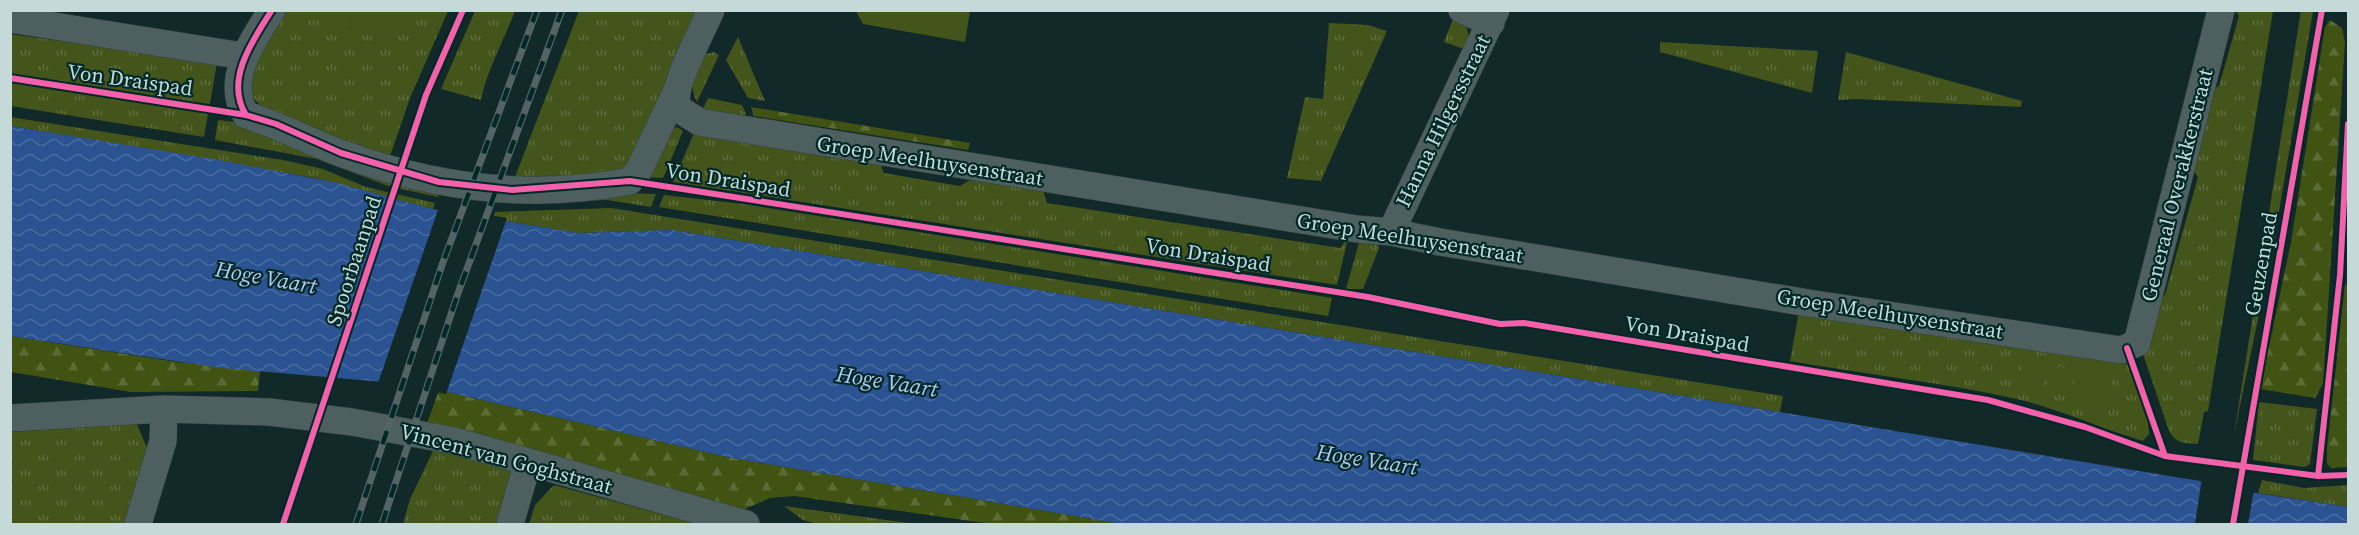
<svg xmlns="http://www.w3.org/2000/svg" width="2359" height="535" viewBox="0 0 2359 535" font-family="'Source Serif 4',serif">
  <style>
    .grass { fill: url(#grass-tufts) }
    .forest { fill: url(#forest-firs) }
    .green { fill: #44551b }
    .water { fill: url(#water-waves) }
    .pier { fill: #112928 }
    .lines { fill: none; stroke-linecap: round; stroke-linejoin: round }
    .minor-casing { stroke: #314241; stroke-width: 28 }
    .minor { stroke: #4d5f5e; stroke-width: 27 }
    .rail-casing { stroke: #546464; stroke-width: 7 }
    .rail { stroke: #002927; stroke-width: 4.5; stroke-dasharray: 14; stroke-linecap: butt }
    .cycleway-casing { stroke: #002927; stroke-width: 10 }
    .cycleway { stroke: #f560ab; stroke-width: 6 }
    .labels { text-anchor: middle; stroke-width: 4.5; stroke-linejoin: round; paint-order: stroke }
    .street-label { font-size: 21px; fill: #c5dad8; stroke: #002927 }
    .water-label { font-size: 22px; font-style: italic; fill: #b2caf1; stroke: #002927 }
  </style>
  <defs>
    <pattern id="grass-tufts" width="24" height="20" patternUnits="userSpaceOnUse" patternTransform="scale(1.5)"><rect width="24" height="20" fill="#44551b"/><path d="M3 7l-1-3M5 7V3M7 7l1-3M15 17l-1-3M17 17v-4M19 17l1-3" fill="none" stroke="#5e6d3b"/></pattern>
    <pattern id="forest-firs" width="22" height="20" patternUnits="userSpaceOnUse" patternTransform="scale(1.5)"><rect width="22" height="20" fill="#415312"/><path d="M5 1l3.5 6h-7zM16 11l3.5 6h-7z" fill="#5b6b34"/></pattern>
    <pattern id="water-waves" width="16" height="10" patternUnits="userSpaceOnUse" patternTransform="scale(1.5)"><rect width="16" height="10" fill="#2b5392"/><path d="M0 5q4-4 8 0t8 0" fill="none" stroke="#486ba1"/></pattern>
  </defs>
  <rect width="100%" height="100%" fill="#112928"/>
  <path class="grass" d="M 2301,10 L 2313,11 L 2273,246 L 2234,435 Z
    M 287,11 L 448,11 L 410,98 L 389,159 L 263,108 L 251,96 C 251,59 268,40 287,11 Z
    M 475,11 L 515,11 C 505,38 486,72 481,100 L 441,89 Z
    M 579,11 L 703,11 L 630,167 L 586,178 L 515,177 Z
    M 2236,11 L 2273,11 L 2208,411 L 2204,412 L 2198,444 C 2185,443 2176,444 2169,431 L 2143,354 L 2156,299 L 2165,295 L 2198,177 L 2190,166 L 2208,92 L 2219,86 L 2239,16 Z
    M 1453,19 L 1466,25 L 1470,42 L 1467,50 L 1444,42 Z
    M 1329,23 L 1368,25 L 1387,31 L 1321,181 L 1287,178 L 1305,97 L 1323,99 Z
    M 10,34 L 217,63 L 204,137 L 11,106 Z
    M 738,37 L 765,101 L 748,98 L 726,60 Z
    M 1660,42 L 1818,51 L 1812,93 L 1660,52 Z
    M 714,52 L 719,55 L 697,102 C 688,85 695,73 702,55 Z
    M 1846,52 L 2022,101 L 2021,107 L 1857,99 L 1838,100 Z
    M 708,98 L 742,105 L 746,114 L 738,121 L 710,114 L 703,109 Z
    M 10,117 L 283,160 L 323,169 L 366,187 L 435,203 L 433,209 L 315,178 L 11,126 Z
    M 218,120 L 259,125 L 440,191 L 438,197 L 388,186 L 317,159 L 215,140 Z
    M 677,127 L 683,131 L 663,178 L 645,177 L 668,132 Z
    M 694,133 L 879,160 L 884,173 L 960,186 L 970,180 L 1042,187 L 1047,203 L 1340,248 L 1348,238 L 1337,285 L 673,182 Z
    M 622,193 L 656,194 L 651,207 L 607,200 L 516,203 Z
    M 664,195 L 743,204 L 1332,298 L 1328,316 L 659,207 Z
    M 611,208 L 1783,396 L 1780,412 L 673,230 L 578,233 L 493,219 L 495,212 Z
    M 1360,239 L 1377,242 L 1379,248 L 1363,289 L 1346,289 Z
    M 1799,311 L 2124,362 L 2128,364 L 2148,423 L 2149,434 L 2143,441 C 2099,428 2058,408 2012,398 C 1939,382 1864,374 1790,361 Z
    M 2259,402 L 2317,409 L 2310,464 L 2305,467 L 2253,460 Z
    M 135,420 L 148,450 L 127,524 L 11,524 L 11,432 Z
    M 435,447 L 510,464 L 513,478 L 499,524 L 403,524 L 410,499 Z
    M 2262,480 L 2304,488 L 2348,485 L 2348,507 L 2258,493 Z
    M 554,485 L 697,524 L 529,524 L 535,505 Z
    M 784,506 L 916,524 L 814,523 L 803,520 Z"/>
  <path class="forest" d="M 2330,20 L 2342,28 L 2345,42 L 2323,384 L 2315,398 L 2260,389 L 2291,242 L 2325,27 Z
    M 751,107 L 970,143 L 968,150 L 754,116 Z
    M 2345,284 L 2348,286 L 2348,467 L 2331,468 L 2327,463 L 2327,449 Z
    M 10,336 L 177,362 L 260,370 L 258,391 L 131,392 L 11,372 Z
    M 439,390 L 727,457 L 1122,524 L 992,524 L 794,496 L 770,498 L 738,512 L 425,429 Z"/>
  <path class="green" d="M 340,11 L 340,10 L 398,11 C 389,41 347,44 340,11 Z
    M 856,11 L 970,11 L 965,42 L 863,24 Z
    M 2079,359 L 2115,366 L 2104,413 L 2069,404 Z
    M 2023,360 L 2066,368 L 2064,380 L 2046,376 L 2043,390 L 2017,386 Z"/>
  <path class="water" d="M 10,126 L 219,160 L 333,182 L 433,209 L 578,233 L 673,230 L 2200,481 L 2249,492 L 2348,507 L 2348,524 L 1122,524 L 727,457 L 418,385 L 221,368 L 11,336 Z"/>
  <path class="pier" d="M 439,207 L 507,218 L 446,394 L 418,388 L 377,386 Z
    M 2202,478 L 2254,489 L 2248,524 L 2195,524 Z"/>
  <g class="lines">
    <g class="minor-casing">
      <path id="minor" d="M 272,10 C 253,40 224,80 246,115 C 279,125 310,142 343,154 C 435,188 533,200 630,181 L 639,170 L 677,90
        M 711,10 C 703,30 672,85 677,104 C 680,112 693,117 699,122 L 1357,229 L 1391,232 L 1440,242 L 1808,303 L 2121,350 L 2137,343 L 2221,10
        M 1462,10 L 1491,23
        M 10,19 L 243,56
        M 1391,232 L 1496,10
        M 10,418 L 164,409 L 269,412 L 352,422 L 455,441 L 746,524
        M 138,524 L 163,441 L 164,409
        M 510,524 L 528,462"/>
    </g>
    <use href="#minor" class="minor"/>
    <g class="rail-casing">
      <path id="rail" d="M 356,524 L 442,265 L 537,10
        M 382,524 L 457,296 L 562,10"/>
    </g>
    <use href="#rail" class="rail"/>
    <g class="cycleway-casing">
      <path id="cycleway" d="M 10,78 L 246,115 L 276,124 L 341,153 L 439,182 L 512,190 L 630,181 L 702,192 L 1368,297 L 1500,324 L 1524,323 L 1988,400 L 2085,427 L 2165,456 L 2318,476 L 2348,475
        M 246,115 C 224,80 253,40 272,10
        M 2127,348 L 2165,456
        M 2318,476 L 2340,275 L 2348,124
        M 283,524 L 426,95 L 463,10
        M 2233,524 L 2322,10"/>
    </g>
    <use href="#cycleway" class="cycleway"/>
  </g>
  <g class="labels">
    <g class="street-label">
      <text transform="translate(130 80) rotate(8)" y="7">Von Draispad</text>
      <text transform="translate(1443 121) rotate(-64)" y="7">Hanna Hilgersstraat</text>
      <text transform="translate(930 161) rotate(9)" y="7">Groep Meelhuysenstraat</text>
      <text transform="translate(728 180) rotate(9)" y="7">Von Draispad</text>
      <text transform="translate(2177 185) rotate(-76)" y="7">Generaal Overakkerstraat</text>
      <text transform="translate(1410 238) rotate(9)" y="7">Groep Meelhuysenstraat</text>
      <text transform="translate(1208 255) rotate(9)" y="7">Von Draispad</text>
      <text transform="translate(354 261) rotate(-72)" y="7">Spoorbaanpad</text>
      <text transform="translate(2261 264) rotate(-80)" y="7">Geuzenpad</text>
      <text transform="translate(1890 314) rotate(9)" y="7">Groep Meelhuysenstraat</text>
      <text transform="translate(1687 334) rotate(10)" y="7">Von Draispad</text>
      <text transform="translate(506 459) rotate(15)" y="7">Vincent van Goghstraat</text>
    </g>
    <g class="water-label">
      <text transform="translate(266 277) rotate(10)" y="8">Hoge Vaart</text>
      <text transform="translate(887 381) rotate(9)" y="8">Hoge Vaart</text>
      <text transform="translate(1367 459) rotate(9)" y="8">Hoge Vaart</text>
    </g>
  </g>
  <rect width="2359" height="535" fill="none" stroke="#c5dad8" stroke-width="24"/>
</svg>
